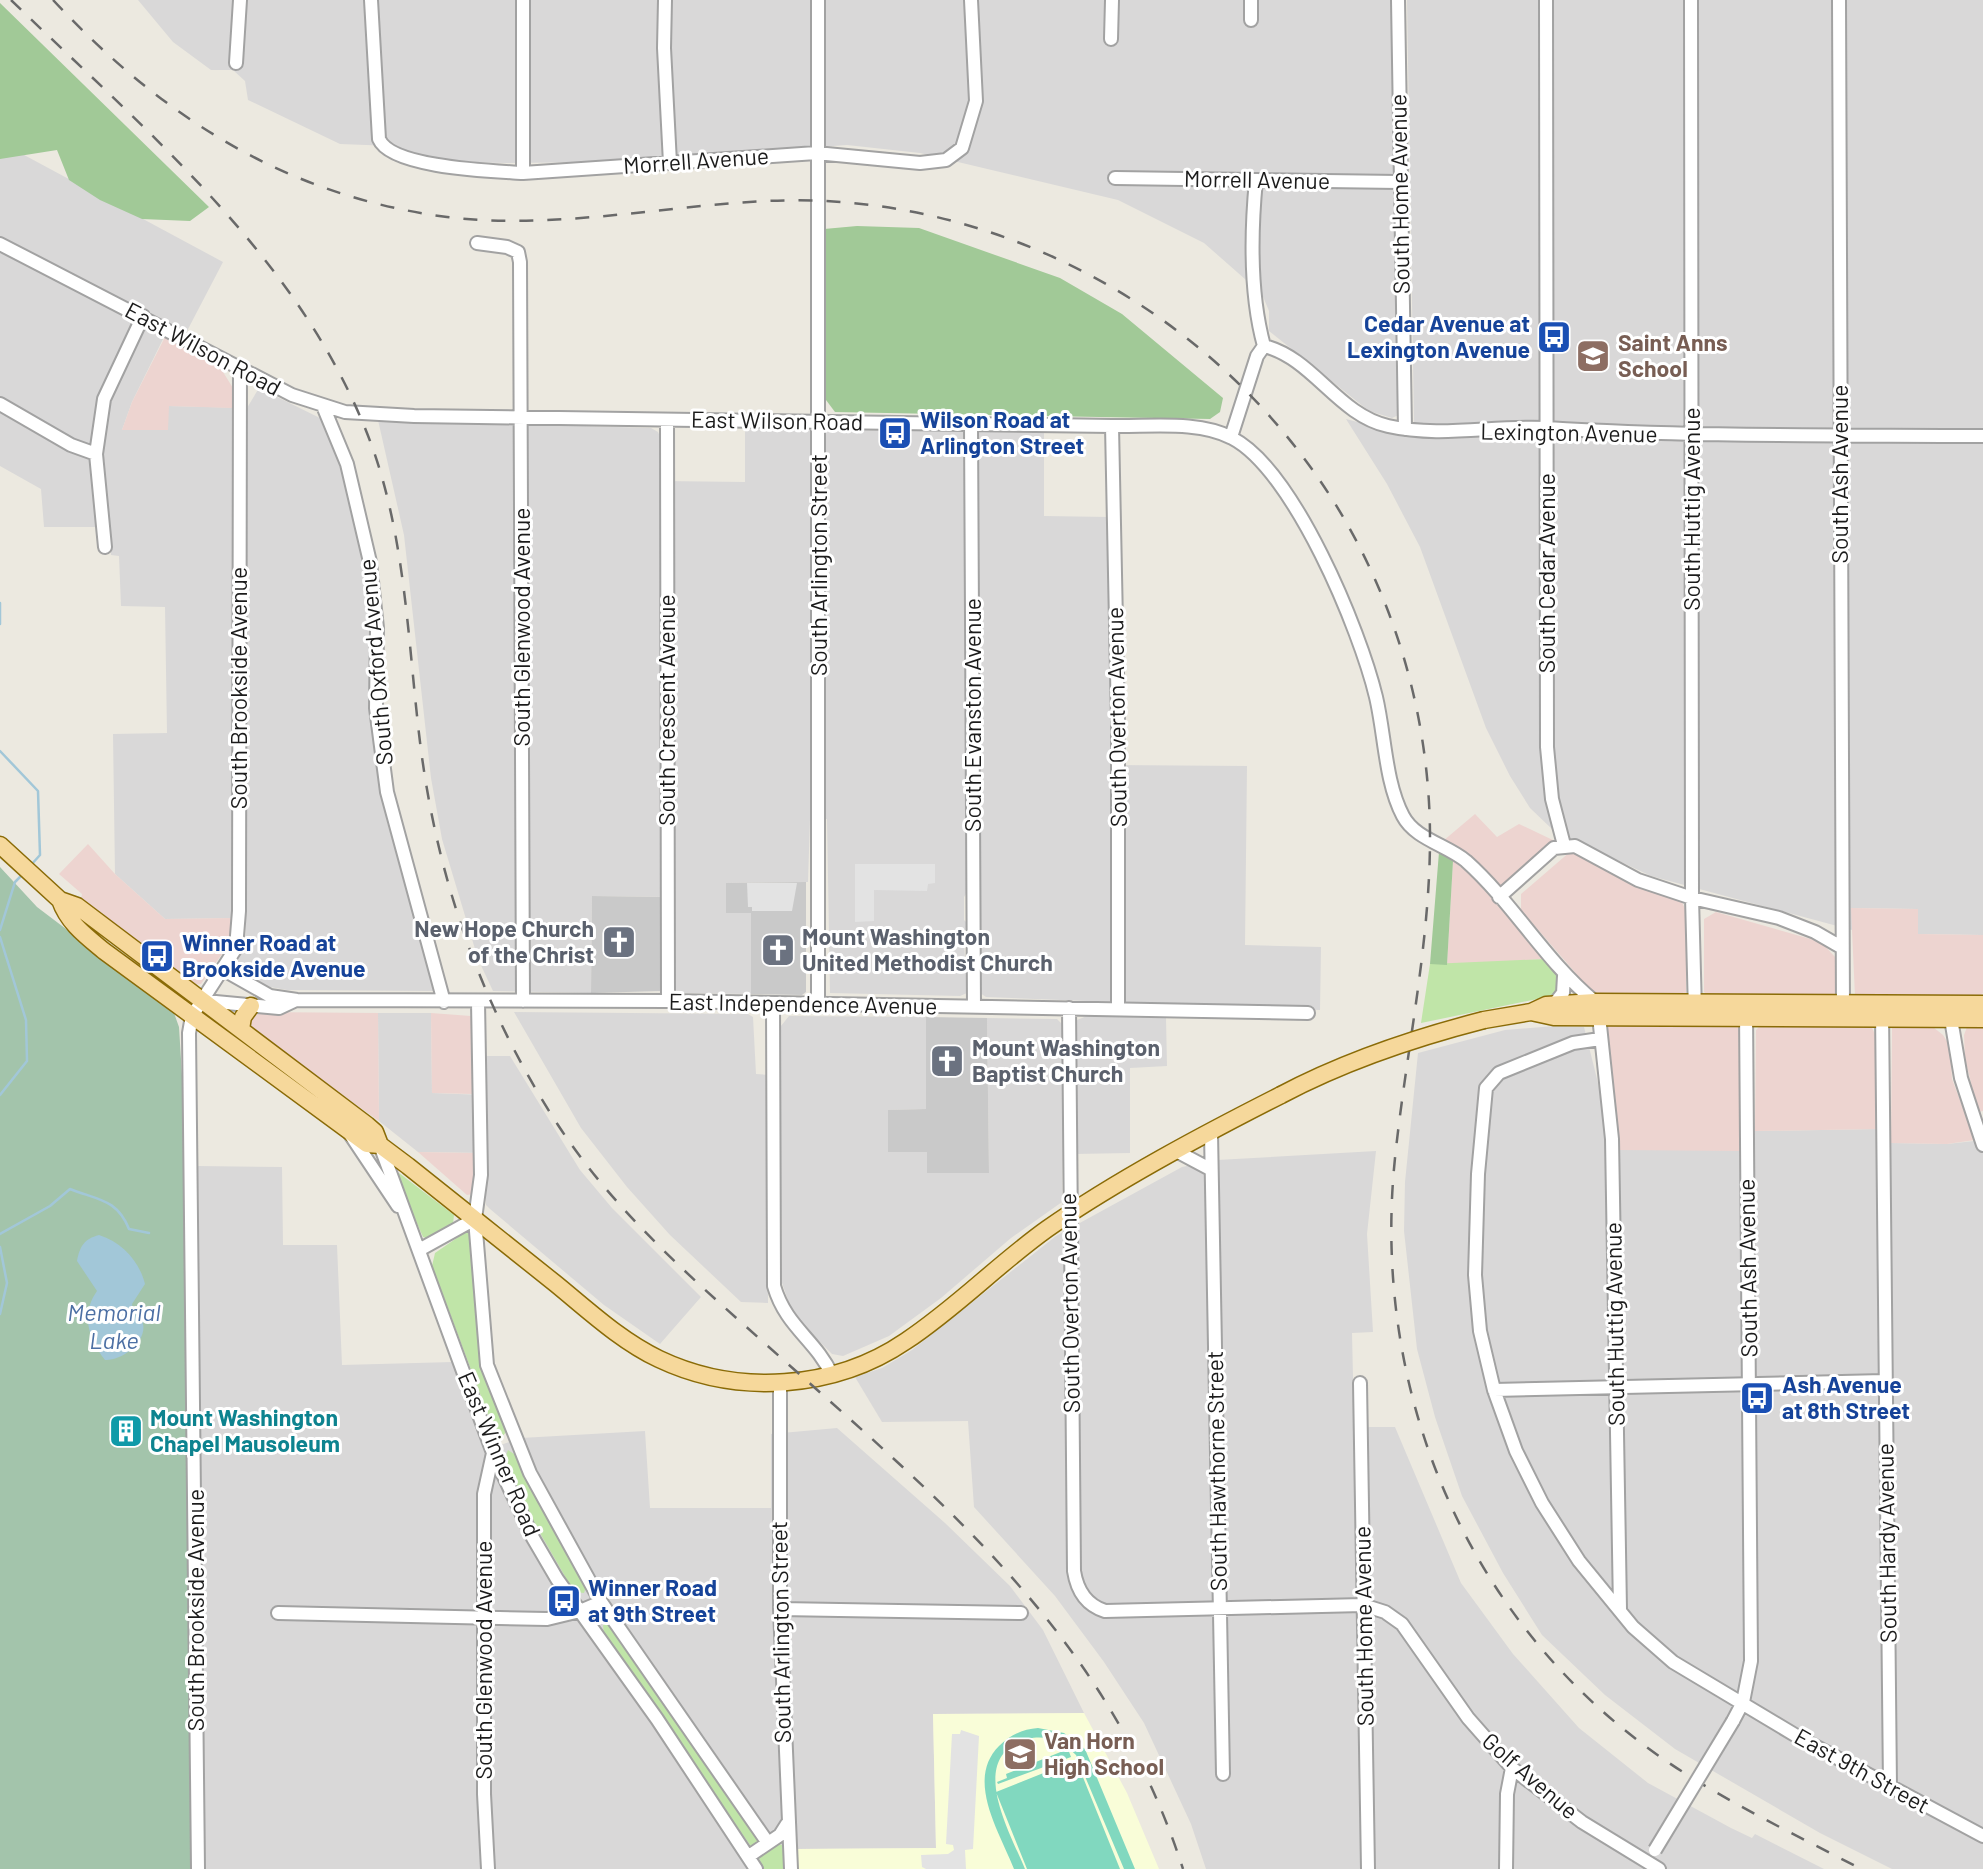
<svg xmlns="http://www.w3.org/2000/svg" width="1983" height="1869" viewBox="0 0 1983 1869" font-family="Barlow,sans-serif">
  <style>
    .residential { fill: #d9d8d8 }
    .commercial { fill: #edd4d0 }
    .education { fill: #f9fdd8 }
    .religious { fill: #c9c9c9 }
    .grass { fill: #c0e5a8 }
    .forest { fill: #a1c997 }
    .cemetery { fill: #a3c4ab }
    .pitch { fill: #81d8bf }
    .parking { fill: #e3e3e3 }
    .water { fill: #a2c7d8 }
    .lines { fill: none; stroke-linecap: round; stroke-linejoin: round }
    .stream { stroke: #a2c7d8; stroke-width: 2.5 }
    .minor-casing { stroke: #a2a2a2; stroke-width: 16 }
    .major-casing { stroke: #8a6b07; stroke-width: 19 }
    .minor { stroke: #fff; stroke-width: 12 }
    .major { stroke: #f6d89b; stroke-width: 16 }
    .rail { stroke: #696969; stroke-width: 2.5; stroke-dasharray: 14 14; stroke-linecap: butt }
    .minor-bridge-casing { stroke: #a2a2a2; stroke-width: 16; stroke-linecap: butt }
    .major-bridge-casing { stroke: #8a6b07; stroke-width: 19; stroke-linecap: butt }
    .minor-bridge { stroke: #fff; stroke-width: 12 }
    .major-bridge { stroke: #f6d89b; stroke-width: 16 }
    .labels { text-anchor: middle; stroke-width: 6; stroke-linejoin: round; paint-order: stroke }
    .street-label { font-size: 23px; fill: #1b1b1b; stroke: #fff }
    .transit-label { font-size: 23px; font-weight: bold; fill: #164399; stroke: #fff; text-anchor: start }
    .education-label { font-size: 23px; font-weight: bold; fill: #785e54; stroke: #fff; text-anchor: start }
    .worship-label { font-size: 23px; font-weight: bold; fill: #5b616d; stroke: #fff; text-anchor: start }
    .culture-label { font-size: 23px; font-weight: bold; fill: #0d838f; stroke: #fff; text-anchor: start }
    .water-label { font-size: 24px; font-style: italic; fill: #4d70a4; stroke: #fff }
  </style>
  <rect width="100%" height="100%" fill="#ece9e0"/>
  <path class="residential" d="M 138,0 L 1396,0 L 1401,414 L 1392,418 L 1369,411 L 1269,331 L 1269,311 L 1262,294 L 1204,243 L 1118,200 L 920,153 L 847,145 L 604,162 L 508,163 L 450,162 L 408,155 L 392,146 L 340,144 L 248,100 L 245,81 L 233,70 L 211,70 L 173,42 Z
    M 1407,0 L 1983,0 L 1983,935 L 1918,934 L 1917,909 L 1852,908 L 1852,930 L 1651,876 L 1553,830 L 1530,808 L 1510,776 L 1486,728 L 1420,547 L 1387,484 L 1346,419 L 1407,435 L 1414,423 Z
    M 0,142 L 223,262 L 187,331 L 176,327 L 165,335 L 132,402 L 122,430 L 169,406 L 247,408 L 259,388 L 324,420 L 337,452 L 365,573 L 377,756 L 387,822 L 436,988 L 434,991 L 287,990 L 270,987 L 237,971 L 236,964 L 245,944 L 246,918 L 165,919 L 115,874 L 113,734 L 167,733 L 165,607 L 121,606 L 119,556 L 111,555 L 108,527 L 44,527 L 41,489 L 0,466 Z
    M 378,420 L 651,428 L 658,432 L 661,439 L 662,481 L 745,482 L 745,429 L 1044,432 L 1044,516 L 1109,517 L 1111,765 L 1247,766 L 1245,945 L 1321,947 L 1320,1010 L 986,997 L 980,993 L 967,892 L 964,897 L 964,920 L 968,924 L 968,937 L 964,941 L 967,993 L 960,996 L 830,993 L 827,819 L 810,819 L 808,882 L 726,883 L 751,912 L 751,994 L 678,993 L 673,987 L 674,897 L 592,896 L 591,993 L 493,991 L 478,959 L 442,839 L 431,778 L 404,535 Z
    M 514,1012 L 748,1014 L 753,1017 L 756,1074 L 769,1075 L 768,1303 L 741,1302 L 670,1235 L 627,1187 L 581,1128 Z
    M 378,1013 L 431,1013 L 432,1093 L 484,1095 L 484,1056 L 510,1056 L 580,1170 L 612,1208 L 701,1297 L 660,1344 L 604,1305 L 490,1209 L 486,1205 L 485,1153 L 418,1152 L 379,1121 Z
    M 789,1016 L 926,1017 L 926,1109 L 888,1110 L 888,1151 L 927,1152 L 927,1173 L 989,1172 L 987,1018 L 1057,1019 L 1064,1026 L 1062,1202 L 1011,1238 L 941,1298 L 889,1336 L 843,1356 L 832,1354 L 793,1315 L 782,1283 L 779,1045 L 781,1026 Z
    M 1087,1016 L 1166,1018 L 1167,1066 L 1130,1068 L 1130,1153 L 1074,1154 L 1074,1026 L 1077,1020 Z
    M 1555,1026 L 1584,1027 L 1603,1103 L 1741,1151 L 1755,1131 L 1878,1129 L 1891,1143 L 1947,1144 L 1983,1140 L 1983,1869 L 1892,1869 L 1820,1833 L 1675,1749 L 1605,1695 L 1542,1635 L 1503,1573 L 1462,1496 L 1435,1417 L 1417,1349 L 1404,1231 L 1405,1182 L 1418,1053 L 1505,1030 Z
    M 1376,1151 L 1367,1234 L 1373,1332 L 1352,1333 L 1364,1869 L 1206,1869 L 1191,1824 L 1144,1723 L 1104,1662 L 1055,1596 L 974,1507 L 968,1421 L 882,1422 L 855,1377 L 882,1368 L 912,1350 L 1056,1236 L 1182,1167 L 1217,1160 Z
    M 198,1166 L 282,1167 L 283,1245 L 337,1245 L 342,1365 L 453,1362 L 486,1450 L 521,1438 L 645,1431 L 650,1508 L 771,1508 L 771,1434 L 837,1428 L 945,1523 L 1010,1586 L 1043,1630 L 1084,1713 L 933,1714 L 936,1848 L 795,1849 L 771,1869 L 204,1869 Z
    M 1366,1427 L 1395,1427 L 1461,1583 L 1513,1654 L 1579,1728 L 1648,1783 L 1731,1828 L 1752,1838 L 1755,1834 L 1824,1869 L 1375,1869 Z"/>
  <path class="commercial" d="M 166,335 L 218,364 L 233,388 L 232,408 L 169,406 L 168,430 L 122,430 L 132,402 Z
    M 1475,814 L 1497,837 L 1519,824 L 1557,842 L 1501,886 L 1477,861 L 1443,841 Z
    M 88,844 L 115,874 L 165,919 L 233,918 L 231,941 L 201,984 L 194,985 L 81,901 L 82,894 L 59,874 Z
    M 1571,851 L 1681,900 L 1686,911 L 1686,994 L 1681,997 L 1604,996 L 1592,992 L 1521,910 L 1521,894 Z
    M 1453,861 L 1471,875 L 1545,959 L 1447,965 Z
    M 1851,908 L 1918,909 L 1918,934 L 1983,935 L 1983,993 L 1979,997 L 1855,996 Z
    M 1716,912 L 1821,942 L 1837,959 L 1838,993 L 1833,998 L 1711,998 L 1704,992 L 1704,919 Z
    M 256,1012 L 378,1013 L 379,1121 L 254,1032 L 249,1021 Z
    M 431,1013 L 471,1016 L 473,1094 L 432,1093 Z
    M 1609,1022 L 1736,1023 L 1740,1027 L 1741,1151 L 1618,1150 L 1604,1026 Z
    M 1760,1026 L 1871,1026 L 1876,1036 L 1878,1129 L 1755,1131 L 1756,1030 Z
    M 1983,1026 L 1983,1111 L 1978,1112 L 1965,1058 L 1964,1035 L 1967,1027 Z
    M 1892,1027 L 1933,1027 L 1943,1035 L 1950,1046 L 1952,1079 L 1975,1140 L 1947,1144 L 1891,1143 Z
    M 418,1152 L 475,1153 L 473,1194 L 467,1195 Z"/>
  <path class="education" d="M 1084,1713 L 1127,1793 L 1159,1869 L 797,1869 L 795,1849 L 936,1848 L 933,1714 Z"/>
  <path class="religious" d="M 806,882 L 806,992 L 802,995 L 751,994 L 751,913 L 726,913 L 726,883 Z
    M 592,896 L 661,897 L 661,991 L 591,993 Z
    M 926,1017 L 987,1018 L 989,1173 L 927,1173 L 927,1152 L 888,1152 L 888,1110 L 926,1109 Z"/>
  <path class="grass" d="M 1545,959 L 1563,982 L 1560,991 L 1552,996 L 1421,1023 L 1430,964 Z
    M 399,1173 L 454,1215 L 453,1224 L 429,1239 L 423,1237 L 397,1178 Z
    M 467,1231 L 472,1233 L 480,1348 L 484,1373 L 506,1432 L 501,1438 L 496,1436 L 432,1266 L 435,1253 Z
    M 508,1450 L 514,1454 L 586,1587 L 584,1593 L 574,1592 L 529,1514 L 505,1458 Z
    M 608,1623 L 760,1840 L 760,1843 L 752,1848 L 604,1635 L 603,1625 Z
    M 776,1843 L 782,1845 L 786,1869 L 763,1869 L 758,1855 Z"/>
  <path class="forest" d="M 0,3 L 209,207 L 190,221 L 142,219 L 100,200 L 69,180 L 57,150 L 0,159 Z
    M 857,226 L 919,228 L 1060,278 L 1122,314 L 1223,398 L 1220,412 L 1210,419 L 835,412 L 823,396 L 824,229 Z
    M 1439,852 L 1453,861 L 1447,965 L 1430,964 Z"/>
  <path class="cemetery" d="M 0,867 L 37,907 L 165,1004 L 174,1013 L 179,1027 L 186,1140 L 192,1869 L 0,1869 Z"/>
  <path class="pitch" d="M 1038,1728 L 1064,1733 L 1085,1749 L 1135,1869 L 1124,1869 L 1076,1755 C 1063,1742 1046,1734 1028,1739 C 965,1756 1010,1832 1025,1869 L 1014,1869 C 1000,1833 965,1780 999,1746 C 1010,1735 1023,1729 1038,1728 Z
    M 1068,1749 L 1071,1757 L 998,1784 L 997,1782 L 1007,1778 L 1006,1774 Z
    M 1076,1760 L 1120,1869 L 1027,1869 L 996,1792 Z"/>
  <path class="parking" d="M 855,864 L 935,864 L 935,883 L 928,884 L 927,891 L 874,890 L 874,921 L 855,922 Z
    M 747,883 L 797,883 L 792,911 L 752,911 L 752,907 L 748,907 Z
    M 961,1730 L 979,1736 L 973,1849 L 965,1850 L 966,1869 L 926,1869 L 922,1867 L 921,1855 L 948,1854 L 954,1850 L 953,1845 L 946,1844 L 952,1734 L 960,1734 Z"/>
  <path class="water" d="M 99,1235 C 123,1243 139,1261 145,1284 L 132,1304 C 133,1312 137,1311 141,1318 C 152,1339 123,1361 105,1360 C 89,1339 80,1315 97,1291 L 77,1261 C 80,1246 84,1239 99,1235 Z"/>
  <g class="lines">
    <path class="stream" d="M 0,603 L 0,624
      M 0,751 L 38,791 L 40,855 L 31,865
      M 0,930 L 15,882 L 22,875
      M 0,937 L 26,1020 L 27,1061 L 0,1095
      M 0,1234 L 50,1206 L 70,1189 C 98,1200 117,1199 129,1229 L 149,1233
      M 0,1247 L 7,1283 L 0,1314"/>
    <g class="minor-casing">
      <path id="minor" d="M 371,0 L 379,139 C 391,168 493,171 523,173 L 816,153 L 920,163 L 946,160 L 962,148 L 976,101 L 971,0
        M 665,0 L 664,48 L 670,163
        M 1251,0 L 1251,20
        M 1398,0 L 1405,429
        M 1546,0 L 1547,747 L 1552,799 L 1564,845
        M 1691,0 L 1692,898 L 1695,1011
        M 1839,0 L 1843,1011
        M 1111,39 L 1112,0
        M 236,63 L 240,0
        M 523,173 L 523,0
        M 1115,178 L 1399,182
        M 477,243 L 507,247 L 518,252 L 520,262 L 523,1001
        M 0,244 L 292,395 L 345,412 L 414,416 L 1112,426 C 1148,427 1199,420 1232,438 C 1294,470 1360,630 1376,697 C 1385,735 1385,782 1403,816 C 1415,839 1447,845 1466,861 C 1514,904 1545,961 1595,1002
        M 1264,346 C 1313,358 1338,415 1388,426 C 1441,438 1493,425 1547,428 C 1692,437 1838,435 1983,436
        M 0,404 L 71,445 L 96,454
        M 323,406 L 347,464 L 370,562 L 377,628 L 376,708 L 387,792 L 444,1002
        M 667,420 L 668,1001
        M 971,424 L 974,1007
        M 1112,426 L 1118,721 L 1118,1008
        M 1231,437 L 1257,356 L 1264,346 C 1250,295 1251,232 1256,180
        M 105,547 L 96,454 L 104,399 L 143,316
        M 1499,897 L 1554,848 L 1575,846 L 1638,880 L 1692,898 L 1779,918 L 1815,932 L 1841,947
        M 224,970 L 270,996 L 297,1000 L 668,1001 L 1308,1013
        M 205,1001 L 279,1008 L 296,1000
        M 773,1003 L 774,1286 C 786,1327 815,1339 832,1375
        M 1555,1003 L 1563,993 L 1564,976
        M 818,1004 L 818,0
        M 1069,1008 L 1074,1571 C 1077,1590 1086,1605 1105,1611 L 1363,1605 L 1385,1612 L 1402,1624 L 1468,1718 L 1512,1768 L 1582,1822 L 1659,1869
        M 1882,1011 L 1890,1787
        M 1599,1016 L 1612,1139 L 1620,1609
        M 1951,1019 L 1961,1078 L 1983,1145
        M 1600,1039 L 1573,1043 L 1499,1073 L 1486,1088 L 1478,1174 L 1475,1275 L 1480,1331 L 1494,1390 L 1516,1451 L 1542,1503 L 1579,1561 L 1633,1627 L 1673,1662 L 1800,1738 L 1983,1836
        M 1211,1133 L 1223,1774
        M 350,1134 L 398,1206
        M 380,1145 L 493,1453 L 533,1538 L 557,1579 L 657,1719 L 756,1869
        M 1178,1152 L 1210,1169
        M 475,1219 L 487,1365 L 530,1473 L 601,1602 L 768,1843
        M 419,1250 L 475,1219 L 481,1175 L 478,1002
        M 780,1383 L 780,1609 L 791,1869
        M 1360,1383 L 1368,1869
        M 1494,1390 L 1884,1381
        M 780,1609 L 1021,1613
        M 278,1613 L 547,1619 L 580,1611 L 601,1602
        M 1733,1721 L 1743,1702 L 1751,1661 L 1746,1011
        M 749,1856 L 780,1835 L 787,1824
        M 198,1869 L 189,1033 L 192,1016 L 236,948 L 239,911 L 240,366
        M 488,1869 L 484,1794 L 484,1494 L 493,1453
        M 1506,1869 L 1507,1794 L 1512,1768"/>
    </g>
    <g class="major-casing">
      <path id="major" d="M 0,845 L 60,900 L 77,906 L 367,1125 L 375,1132 L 380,1145
        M 60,900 C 68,923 86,936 104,951 L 367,1144 L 380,1145 L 408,1166 C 457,1205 507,1245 556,1284 C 589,1311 621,1341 659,1359 C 737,1396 834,1390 906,1341 C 956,1308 998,1264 1047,1229 C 1117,1180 1204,1134 1281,1095
        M 1531,1012 L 1546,1005 L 1595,1002 L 1983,1004
        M 1484,1020 L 1531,1012 L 1554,1017 L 1983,1019
        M 241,1029 L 243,1017 L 251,1006"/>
    </g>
    <use href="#minor" class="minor"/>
    <use href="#major" class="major"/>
    <path class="rail" d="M 11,0 C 149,134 306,263 373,449 C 406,543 408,644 420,742 C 437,880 482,1008 558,1125 C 613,1209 687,1274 761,1340 C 939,1499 1107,1633 1183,1869
      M 53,0 C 162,117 286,196 447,217 C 554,230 661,206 767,201 C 973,191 1176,290 1300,453 C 1384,562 1430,700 1430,838 C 1430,945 1406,1052 1395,1158 C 1372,1380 1457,1601 1636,1739 C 1704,1792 1785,1829 1861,1869"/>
    <g class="minor-bridge-casing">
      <path id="minor-bridge" d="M 1655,1850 L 1733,1721"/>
    </g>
    <g class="major-bridge-casing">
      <path id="major-bridge" d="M 1281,1095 C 1345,1061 1414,1038 1484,1020"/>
    </g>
    <use href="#minor-bridge" class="minor-bridge"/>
    <use href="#major-bridge" class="major-bridge"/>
  </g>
  <defs>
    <g id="bus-square" transform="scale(1.75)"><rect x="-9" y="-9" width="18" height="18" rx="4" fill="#1a4fb4" stroke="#fff"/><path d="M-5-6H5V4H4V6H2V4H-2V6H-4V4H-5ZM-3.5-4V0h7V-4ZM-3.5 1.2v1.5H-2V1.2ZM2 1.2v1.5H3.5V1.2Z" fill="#fff"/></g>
    <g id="school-square" transform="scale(1.75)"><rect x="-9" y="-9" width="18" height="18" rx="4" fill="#8d6e63" stroke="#fff"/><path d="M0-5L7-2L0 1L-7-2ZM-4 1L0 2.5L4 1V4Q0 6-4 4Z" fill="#fff"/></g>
    <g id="church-square" transform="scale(1.75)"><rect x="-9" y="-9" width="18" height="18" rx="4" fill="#6b7280" stroke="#fff"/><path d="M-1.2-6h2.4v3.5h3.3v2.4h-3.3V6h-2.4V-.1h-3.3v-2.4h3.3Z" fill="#fff"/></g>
    <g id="building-square" transform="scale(1.75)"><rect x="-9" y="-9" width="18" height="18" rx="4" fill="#0f9aa8" stroke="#fff"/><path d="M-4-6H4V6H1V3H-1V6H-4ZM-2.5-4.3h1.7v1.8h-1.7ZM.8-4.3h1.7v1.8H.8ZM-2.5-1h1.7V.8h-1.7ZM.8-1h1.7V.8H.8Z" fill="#fff"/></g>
  </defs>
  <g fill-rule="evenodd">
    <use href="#bus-square" x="1554" y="337"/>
    <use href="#school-square" x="1593" y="356"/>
    <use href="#bus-square" x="895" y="433"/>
    <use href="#church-square" x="619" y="942"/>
    <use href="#church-square" x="778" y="950"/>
    <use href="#bus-square" x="157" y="956"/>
    <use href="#church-square" x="947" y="1061"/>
    <use href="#bus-square" x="1757" y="1398"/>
    <use href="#building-square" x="126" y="1431"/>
    <use href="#bus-square" x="564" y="1601"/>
    <use href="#school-square" x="1020" y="1754"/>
  </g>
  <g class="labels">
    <g class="street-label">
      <text transform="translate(696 161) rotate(-4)" y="8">Morrell Avenue</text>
      <text transform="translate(1257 180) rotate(1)" y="8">Morrell Avenue</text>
      <text transform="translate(1400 194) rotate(-91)" y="8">South Home Avenue</text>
      <text transform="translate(203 349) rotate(28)" y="8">East Wilson Road</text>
      <text transform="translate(777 421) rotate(1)" y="8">East Wilson Road</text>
      <text transform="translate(1569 433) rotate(1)" y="8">Lexington Avenue</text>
      <text transform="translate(1840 474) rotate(-90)" y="8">South Ash Avenue</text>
      <text transform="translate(1692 509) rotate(-90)" y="8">South Huttig Avenue</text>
      <text transform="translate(819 565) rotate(-90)" y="8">South Arlington Street</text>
      <text transform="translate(1547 573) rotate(-90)" y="8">South Cedar Avenue</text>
      <text transform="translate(522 627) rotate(-90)" y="8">South Glenwood Avenue</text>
      <text transform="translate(376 662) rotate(-95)" y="8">South Oxford Avenue</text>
      <text transform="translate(239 688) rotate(-90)" y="8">South Brookside Avenue</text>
      <text transform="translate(667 710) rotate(-90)" y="8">South Crescent Avenue</text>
      <text transform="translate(973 715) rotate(-90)" y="8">South Evanston Avenue</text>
      <text transform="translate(1117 717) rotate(-91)" y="8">South Overton Avenue</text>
      <text transform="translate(803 1004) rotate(1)" y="8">East Independence Avenue</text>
      <text transform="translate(1748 1268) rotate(-91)" y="8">South Ash Avenue</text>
      <text transform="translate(1070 1303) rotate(-91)" y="8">South Overton Avenue</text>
      <text transform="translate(1615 1324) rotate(-91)" y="8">South Huttig Avenue</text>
      <text transform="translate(499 1454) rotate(67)" y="8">East Winner Road</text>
      <text transform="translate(1217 1471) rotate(-91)" y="8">South Hawthorne Street</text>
      <text transform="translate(1887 1543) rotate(-91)" y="8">South Hardy Avenue</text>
      <text transform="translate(196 1610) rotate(-90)" y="8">South Brookside Avenue</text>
      <text transform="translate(1364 1626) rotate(-91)" y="8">South Home Avenue</text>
      <text transform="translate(781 1632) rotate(-91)" y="8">South Arlington Street</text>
      <text transform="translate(484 1660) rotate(-90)" y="8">South Glenwood Avenue</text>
      <text transform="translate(1862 1771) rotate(29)" y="8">East 9th Street</text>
      <text transform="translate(1530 1776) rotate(41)" y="8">Golf Avenue</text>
    </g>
    <g class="transit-label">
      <text x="1530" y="332" text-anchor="end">Cedar Avenue at<tspan x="1530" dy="26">Lexington Avenue</tspan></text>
      <text x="920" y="428">Wilson Road at<tspan x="920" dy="26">Arlington Street</tspan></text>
      <text x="182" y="951">Winner Road at<tspan x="182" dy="26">Brookside Avenue</tspan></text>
      <text x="1782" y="1393">Ash Avenue<tspan x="1782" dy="26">at 8th Street</tspan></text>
      <text x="588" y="1596">Winner Road<tspan x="588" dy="26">at 9th Street</tspan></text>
    </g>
    <g class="education-label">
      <text x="1618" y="351">Saint Anns<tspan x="1618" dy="26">School</tspan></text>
      <text x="1044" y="1749">Van Horn<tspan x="1044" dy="26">High School</tspan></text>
    </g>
    <g class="worship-label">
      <text x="594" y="937" text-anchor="end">New Hope Church<tspan x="594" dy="26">of the Christ</tspan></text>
      <text x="802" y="945">Mount Washington<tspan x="802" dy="26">United Methodist Church</tspan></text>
      <text x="972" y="1056">Mount Washington<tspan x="972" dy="26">Baptist Church</tspan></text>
    </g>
    <g class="culture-label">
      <text x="150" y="1426">Mount Washington<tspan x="150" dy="26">Chapel Mausoleum</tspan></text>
    </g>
    <g class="water-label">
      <text x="114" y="1321">Memorial<tspan x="114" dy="28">Lake</tspan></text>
    </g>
  </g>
</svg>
